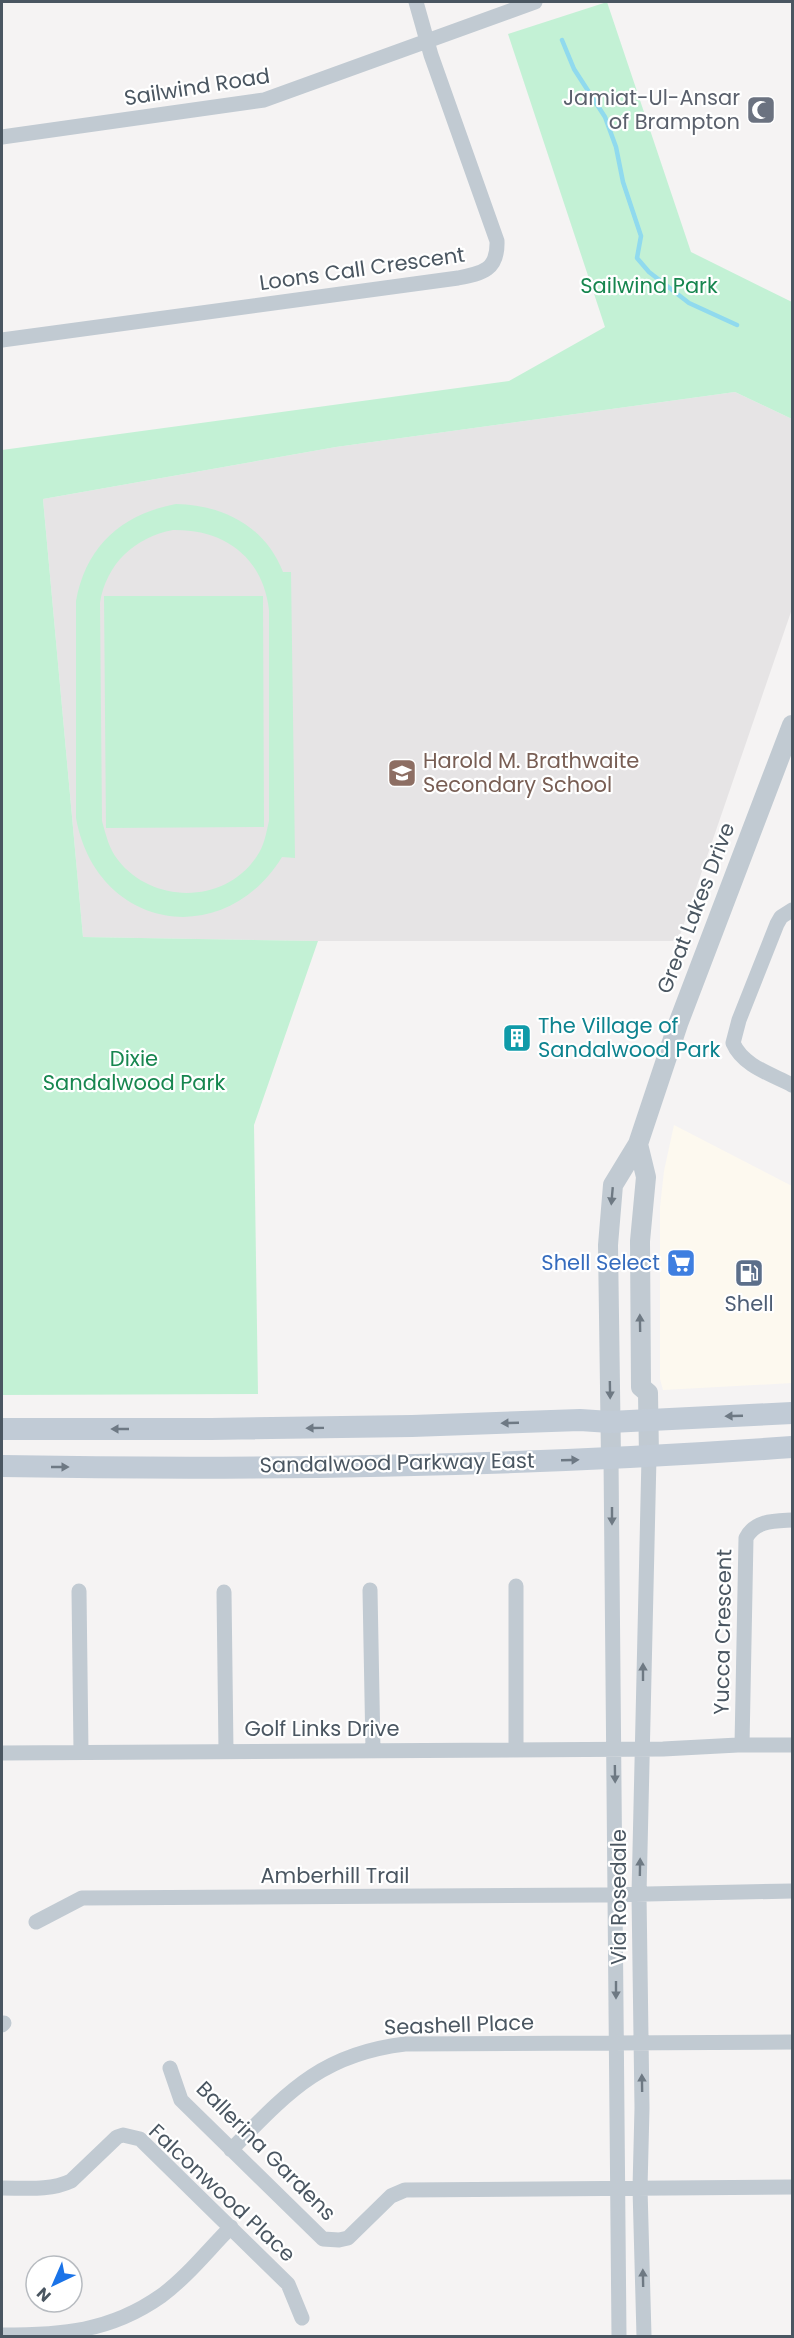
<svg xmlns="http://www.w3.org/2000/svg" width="794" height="2338" viewBox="0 0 794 2338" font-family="Poppins,sans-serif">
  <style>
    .commercial { fill: #fdf9ef }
    .education { fill: #e6e4e5 }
    .green { fill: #c3f1d5; fill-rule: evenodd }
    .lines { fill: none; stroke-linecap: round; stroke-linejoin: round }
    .stream { stroke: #90daee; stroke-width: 4.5 }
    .minor { stroke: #c1cad2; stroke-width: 15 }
    .tertiary { stroke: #c1cad2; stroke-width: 20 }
    .secondary { stroke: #c1cbd6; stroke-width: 22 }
    .oneway { fill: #6e7983 }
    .oneway2 { fill: #6e7984 }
    .labels { text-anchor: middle; stroke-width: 4.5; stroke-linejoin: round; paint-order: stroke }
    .street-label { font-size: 21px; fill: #4a5661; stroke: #fff }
    .worship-label { font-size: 21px; fill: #5b616d; stroke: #fff; text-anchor: end }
    .park-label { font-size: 21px; fill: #17864f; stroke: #fff }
    .education-label { font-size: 21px; fill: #785e54; stroke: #fff; text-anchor: start }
    .culture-label { font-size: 21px; fill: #0d838f; stroke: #fff; text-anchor: start }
    .shop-label { font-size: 21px; fill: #366cbe; stroke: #fff; text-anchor: end }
    .service-label { font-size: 21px; fill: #4e5e75; stroke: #fff }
  </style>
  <rect width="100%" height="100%" fill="#f5f3f3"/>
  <path class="commercial" d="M 674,1125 L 792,1186 L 792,1383 L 663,1390 L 660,1379 L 660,1207 L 664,1171 Z"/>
  <path class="education" d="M 735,392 L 792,419 L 792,609 L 678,941 L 318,941 L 83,937 L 43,499 L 336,447 Z"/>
  <path class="green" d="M 607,2 L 691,252 L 792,302 L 792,419 L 735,392 L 336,447 L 43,499 L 83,937 L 318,941 L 254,1125 L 258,1394 L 2,1395 L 2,450 L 509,381 L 605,327 L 508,34 Z
    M 176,504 C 223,505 265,526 283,572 L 291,572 L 295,858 L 282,857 C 223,953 96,929 76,818 L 76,601 C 86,546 122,514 176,504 ZM 173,530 C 224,529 263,557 269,610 L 269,821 C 266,834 264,846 257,856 C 225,905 152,904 118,860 C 109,849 106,835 102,821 L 100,603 C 106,564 135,537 173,530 Z
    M 104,596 L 263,596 L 264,827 L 106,828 Z"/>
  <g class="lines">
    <path class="stream" d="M 562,40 L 574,69 L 605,117 L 616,147 L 623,182 L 641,236 L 637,258 L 649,272 L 689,303 L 737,325"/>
    <path class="minor" d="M 2,137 L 264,100 L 535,2
      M 2,340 L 458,278 C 483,273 498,270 497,241 L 431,55 L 416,2
      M 792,910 L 781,917 L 777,924 L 739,1020 L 733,1043 C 743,1066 771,1074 792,1085
      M 611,1458 L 619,2336
      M 370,1590 L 373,1750
      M 79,1591 L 81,1752
      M 224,1592 L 226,1751
      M 742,1745 L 746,1538 C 755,1520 775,1521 792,1520
      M 516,1749 L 516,1586
      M 2,1753 L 663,1749 L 738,1745 L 792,1745
      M 36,1922 L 82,1898 L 600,1895 L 792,1891
      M 2,2025 L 4,2023
      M 170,2068 L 181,2100 L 323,2239 L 339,2240 L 348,2238 L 391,2196 L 405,2190 L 792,2187
      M 231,2150 C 287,2093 321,2054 405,2044 L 792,2042
      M 2,2188 C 25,2188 50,2191 71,2181 L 117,2137 L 123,2135 L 140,2139 L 288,2284 L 302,2318
      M 2,2335 C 61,2335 110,2332 161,2296 C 187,2277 208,2250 231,2227
      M 644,2336 L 640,2188 L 642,2108 L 639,1894 L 649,1457"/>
    <path class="tertiary" d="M 638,1144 L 646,1177 L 640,1241 L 641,1387 L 648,1393 L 649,1457
      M 611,1458 L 608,1245 L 613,1185 L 638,1144 L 678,1024 L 792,725"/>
    <path class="secondary" d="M 2,1429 L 211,1429 L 412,1426 L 580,1420 L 610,1422 L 792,1413
      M 2,1466 C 265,1471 530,1466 792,1447"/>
  </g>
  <defs><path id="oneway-solid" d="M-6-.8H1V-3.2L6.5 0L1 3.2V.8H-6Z" transform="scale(1.5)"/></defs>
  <g class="oneway">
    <use href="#oneway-solid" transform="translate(612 1196) rotate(95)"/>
    <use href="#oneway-solid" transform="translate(640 1323) rotate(-91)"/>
    <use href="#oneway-solid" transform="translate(610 1390) rotate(89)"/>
    <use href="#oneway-solid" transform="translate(612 1516) rotate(90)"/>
    <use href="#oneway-solid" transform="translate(643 1672) rotate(-90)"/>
    <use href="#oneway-solid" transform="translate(615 1774) rotate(89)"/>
    <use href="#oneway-solid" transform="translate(640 1867) rotate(-89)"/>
    <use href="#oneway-solid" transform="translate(616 1990) rotate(90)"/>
    <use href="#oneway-solid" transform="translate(642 2083) rotate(-91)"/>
    <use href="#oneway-solid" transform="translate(643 2278) rotate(-91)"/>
  </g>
  <g class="oneway2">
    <use href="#oneway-solid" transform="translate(734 1416) rotate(178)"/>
    <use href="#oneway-solid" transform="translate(510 1423) rotate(178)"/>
    <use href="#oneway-solid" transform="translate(315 1428) rotate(179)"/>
    <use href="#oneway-solid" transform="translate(120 1429) rotate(-180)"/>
    <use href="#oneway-solid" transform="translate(570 1460) rotate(-2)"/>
    <use href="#oneway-solid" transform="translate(60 1467)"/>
  </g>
  <defs>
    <g id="mosque-square" transform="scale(1.5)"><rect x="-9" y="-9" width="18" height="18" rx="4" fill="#6b7280" stroke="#fff"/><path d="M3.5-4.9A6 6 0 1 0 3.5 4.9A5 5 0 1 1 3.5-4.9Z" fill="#fff"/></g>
    <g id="school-square" transform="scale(1.5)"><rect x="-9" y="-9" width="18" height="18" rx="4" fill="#8d6e63" stroke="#fff"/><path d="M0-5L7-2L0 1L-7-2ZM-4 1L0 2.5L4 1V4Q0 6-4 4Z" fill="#fff"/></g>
    <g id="building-square" transform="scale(1.5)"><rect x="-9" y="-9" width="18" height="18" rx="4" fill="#0f9aa8" stroke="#fff"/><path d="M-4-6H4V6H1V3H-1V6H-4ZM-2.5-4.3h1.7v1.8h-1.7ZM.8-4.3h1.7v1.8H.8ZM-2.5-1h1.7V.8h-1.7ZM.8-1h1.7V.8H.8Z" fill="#fff"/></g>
    <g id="supermarket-square" transform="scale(1.5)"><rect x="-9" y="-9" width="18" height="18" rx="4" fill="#3f7fe0" stroke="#fff"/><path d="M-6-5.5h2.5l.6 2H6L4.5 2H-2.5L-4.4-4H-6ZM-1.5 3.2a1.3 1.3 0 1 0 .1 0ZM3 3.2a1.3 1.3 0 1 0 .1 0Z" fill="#fff"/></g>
    <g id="fuel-square" transform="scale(1.5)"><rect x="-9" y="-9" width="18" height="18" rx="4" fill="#5c6f8a" stroke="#fff"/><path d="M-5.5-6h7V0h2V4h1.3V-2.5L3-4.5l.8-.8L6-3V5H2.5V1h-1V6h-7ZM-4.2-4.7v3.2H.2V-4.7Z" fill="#fff"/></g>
  </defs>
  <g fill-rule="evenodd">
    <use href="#mosque-square" x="761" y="110"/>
    <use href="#school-square" x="402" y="773"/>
    <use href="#building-square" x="517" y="1038"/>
    <use href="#supermarket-square" x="681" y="1263"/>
    <use href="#fuel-square" x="749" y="1273"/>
  </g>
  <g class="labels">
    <g class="street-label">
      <text transform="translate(197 87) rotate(-9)" y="7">Sailwind Road</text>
      <text transform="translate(362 269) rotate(-8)" y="7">Loons Call Crescent</text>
      <text transform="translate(696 908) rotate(-69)" y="7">Great Lakes Drive</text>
      <text transform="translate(397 1463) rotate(-1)" y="7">Sandalwood Parkway East</text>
      <text transform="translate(723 1632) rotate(-89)" y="7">Yucca Crescent</text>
      <text x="322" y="1736">Golf Links Drive</text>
      <text x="335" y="1883">Amberhill Trail</text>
      <text transform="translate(619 1897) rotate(-90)" y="7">Via Rosedale</text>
      <text transform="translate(459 2025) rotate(-2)" y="7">Seashell Place</text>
      <text transform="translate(266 2151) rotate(45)" y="7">Ballerina Gardens</text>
      <text transform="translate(222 2193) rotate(43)" y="7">Falconwood Place</text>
    </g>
    <g class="worship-label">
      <text x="740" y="105">Jamiat-Ul-Ansar<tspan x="740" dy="24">of Brampton</tspan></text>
    </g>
    <g class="park-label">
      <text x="649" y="293">Sailwind Park</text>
      <text x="134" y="1066">Dixie<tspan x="134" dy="24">Sandalwood Park</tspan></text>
    </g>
    <g class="education-label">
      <text x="423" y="768">Harold M. Brathwaite<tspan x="423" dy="24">Secondary School</tspan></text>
    </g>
    <g class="culture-label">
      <text x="538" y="1033">The Village of<tspan x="538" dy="24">Sandalwood Park</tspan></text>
    </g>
    <g class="shop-label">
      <text x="660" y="1270">Shell Select</text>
    </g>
    <g class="service-label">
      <text x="749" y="1311">Shell</text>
    </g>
  </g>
  <rect width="794" height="2338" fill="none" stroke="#4a5661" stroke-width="6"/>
  <g transform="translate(54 2284) rotate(224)"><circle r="28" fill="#ffffff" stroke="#b7bbc0" stroke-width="1.5"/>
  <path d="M0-4.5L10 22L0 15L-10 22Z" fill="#1a73e8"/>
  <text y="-9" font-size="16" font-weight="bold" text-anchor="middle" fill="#4a5661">N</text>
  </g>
</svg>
